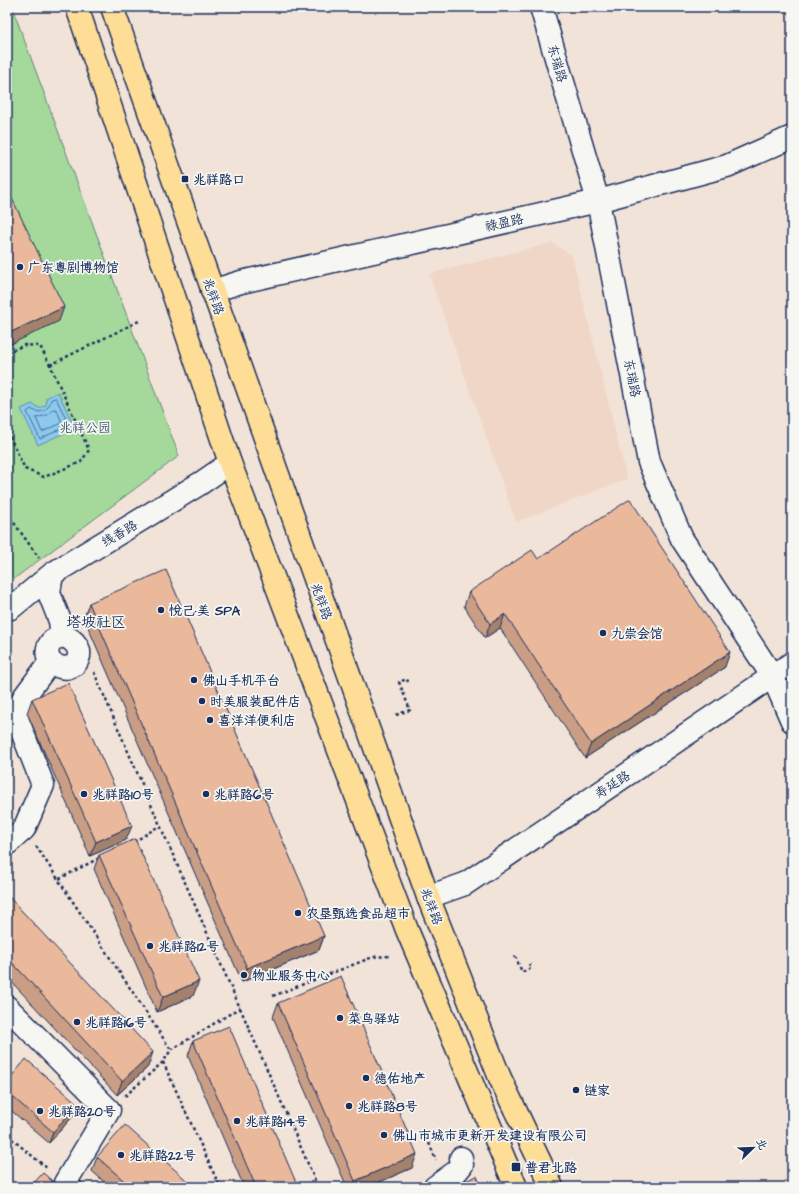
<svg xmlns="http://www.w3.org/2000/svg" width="799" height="1194" viewBox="0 0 799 1194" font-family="'Architects Daughter','LXGW WenKai TC',sans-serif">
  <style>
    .built { fill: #f0d6c6 }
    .green { fill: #a4d99b; stroke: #60847c }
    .water { fill: #8cc9ec; stroke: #5f8bb3 }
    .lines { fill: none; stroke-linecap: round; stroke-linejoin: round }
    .shore { stroke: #486d97; stroke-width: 1 }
    .minor-casing { stroke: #1b2f5e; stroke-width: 25 }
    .major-casing { stroke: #1b2f5e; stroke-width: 25 }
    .path { stroke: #1b2f5e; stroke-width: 2.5; stroke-dasharray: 3 3; stroke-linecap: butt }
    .minor { stroke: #f6f6f2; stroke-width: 22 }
    .major { stroke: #fedd96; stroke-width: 22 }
    .wall { fill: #c99e85; stroke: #1b2f5e }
    .shaded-wall { fill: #a4816c; stroke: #1b2f5e }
    .building { fill: #eab89b; stroke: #1b2f5e }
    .poi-dot { fill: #1b2f5e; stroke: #f6f6f2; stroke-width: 1.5 }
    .labels { text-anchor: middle; stroke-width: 3.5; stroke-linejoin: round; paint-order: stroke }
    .street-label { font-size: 13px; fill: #1b2f5e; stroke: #f6f6f2 }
    .poi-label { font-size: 13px; font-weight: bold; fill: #1b2f5e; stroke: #f6f6f2; text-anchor: start }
    .park-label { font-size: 13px; fill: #3d5a6d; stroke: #f6f6f2 }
    .quarter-label { font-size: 15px; fill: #1b2f5e; stroke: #f6f6f2 }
  </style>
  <rect width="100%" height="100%" fill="#f2e3d8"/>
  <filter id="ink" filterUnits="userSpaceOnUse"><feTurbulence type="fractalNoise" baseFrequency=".025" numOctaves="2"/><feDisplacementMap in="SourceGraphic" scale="8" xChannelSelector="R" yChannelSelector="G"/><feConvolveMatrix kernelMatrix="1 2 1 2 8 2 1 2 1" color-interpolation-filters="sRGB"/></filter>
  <g filter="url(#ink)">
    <path class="built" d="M 552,243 L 572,255 L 627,479 L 516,522 L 429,274 Z"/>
    <path class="green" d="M 7,7 L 12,7 L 179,456 L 7,584 Z"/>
    <path class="water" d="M 58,392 L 75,428 L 38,445 L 21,409 L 32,404 L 39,408 L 46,405 L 46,398 Z"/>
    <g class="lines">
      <path class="shore" d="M 56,398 L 69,425 L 40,439 L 27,412 L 31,409 C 41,415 48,411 51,400 Z
        M 54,409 L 57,410 L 62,423 L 42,432 L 36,418 L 47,415 Z"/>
      <g class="minor-casing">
        <path id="minor" d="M 541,7 L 598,201 L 649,462 L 682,539 L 773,677 L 792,721
          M 212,291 L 241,282 L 598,201 L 727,166 L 792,137
          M 52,574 L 49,593 L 60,621 L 62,636 C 49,640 44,649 50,662 C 79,682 92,643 62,636
          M 11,608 L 52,574 L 201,483 L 230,463
          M 7,844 L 24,829 L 43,785 L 16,716 L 24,697 L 50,662
          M 428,897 L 465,884 L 792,663
          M 7,1007 L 109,1110 L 65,1183 L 70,1187
          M 435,1187 L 457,1171 L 462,1165 L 461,1158"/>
      </g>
      <g class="major-casing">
        <path id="major" d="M 77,7 L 230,463 L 407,930 L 516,1187
          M 112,7 L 428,897 L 500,1078 L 552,1187"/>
      </g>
      <path class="path" d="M 7,353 L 24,345 L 40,346 L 50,365 L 89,450 L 81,462 L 44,477 L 25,469 L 7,431
        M 50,365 L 139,321
        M 7,513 L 39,558
        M 94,672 C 167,844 244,1015 318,1187
        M 396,715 L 410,710 L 399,682 L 407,679 L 408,682
        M 134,842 L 159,826
        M 36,846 L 171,1050
        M 59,879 L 101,857
        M 515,956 L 522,972 L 531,968 L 529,964
        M 273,996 L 373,957 L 389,956
        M 163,1062 L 220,1187
        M 125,1096 L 163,1062 L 171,1050 L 241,1007
        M 7,1135 L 48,1169
        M 429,1143 L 436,1160"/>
      <use href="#minor" class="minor"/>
      <use href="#major" class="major"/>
    </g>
    <path class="wall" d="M 538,559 L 725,667 L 585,758 L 500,628 L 485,638 L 464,606 L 469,592 Z
      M 89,603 L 324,936 L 319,950 L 242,982 L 84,618 Z
      M 32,699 L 126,840 L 90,856 L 27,713 Z
      M 99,855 L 193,996 L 157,1012 L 94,869 Z
      M 7,895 L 148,1067 L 117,1095 L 7,977 Z
      M 278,1003 L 412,1168 L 368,1187 L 347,1187 L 273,1017 Z
      M 193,1041 L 298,1187 L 244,1187 L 188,1056 Z
      M 7,1082 L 78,1104 L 74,1115 L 49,1143 L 7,1107 Z
      M 97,1157 L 194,1187 L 110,1187 L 92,1171 Z"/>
    <path class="shaded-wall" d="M 64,307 L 59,321 L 7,346 L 7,334 Z
      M 505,614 L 500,628 L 485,638 L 490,624 Z
      M 730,652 L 725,667 L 585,758 L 591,744 Z
      M 132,826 L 126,840 L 90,856 L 96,842 Z
      M 324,936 L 319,950 L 242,982 L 247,968 Z
      M 199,981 L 193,996 L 157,1012 L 163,997 Z
      M 153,1052 L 148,1067 L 117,1095 L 122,1081 Z
      M 78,1104 L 74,1115 L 49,1143 L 53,1132 Z
      M 417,1154 L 412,1168 L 368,1187 L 353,1187 L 355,1181 Z"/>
    <path class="building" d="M 7,188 L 64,307 L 7,334 Z
      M 630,499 L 730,652 L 591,744 L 505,614 L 490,624 L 469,592 L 532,550 L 538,559 Z
      M 166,570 L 324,936 L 247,968 L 89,603 Z
      M 68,683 L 132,826 L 96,842 L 32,699 Z
      M 135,839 L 199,981 L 163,997 L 99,855 Z
      M 7,895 L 153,1052 L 122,1081 L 7,957 Z
      M 341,976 L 417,1154 L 355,1181 L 278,1003 Z
      M 229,1026 L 298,1187 L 256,1187 L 193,1041 Z
      M 26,1059 L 78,1104 L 53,1132 L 7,1092 L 7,1082 Z
      M 125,1125 L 194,1187 L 131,1187 L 97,1157 Z
      M 43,1173 L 59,1187 L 30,1187 Z
      M 477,1176 L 481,1187 L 453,1187 L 453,1186 Z"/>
  </g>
  <g class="poi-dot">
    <rect x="181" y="175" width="8" height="8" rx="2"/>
    <circle cx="20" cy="267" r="4"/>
    <circle cx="161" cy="610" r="4"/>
    <circle cx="603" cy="633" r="4"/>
    <circle cx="194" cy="680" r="4"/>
    <circle cx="202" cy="701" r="4"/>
    <circle cx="210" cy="720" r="4"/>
    <circle cx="84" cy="794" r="4"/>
    <circle cx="206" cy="794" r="4"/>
    <circle cx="298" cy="913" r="4"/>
    <circle cx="150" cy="946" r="4"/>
    <circle cx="244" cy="975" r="4"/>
    <circle cx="340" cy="1018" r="4"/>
    <circle cx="77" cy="1022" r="4"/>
    <circle cx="366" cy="1078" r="4"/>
    <circle cx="576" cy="1090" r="4"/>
    <circle cx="349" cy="1106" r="4"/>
    <circle cx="40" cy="1111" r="4"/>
    <circle cx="237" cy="1121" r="4"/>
    <circle cx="384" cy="1135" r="4"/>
    <circle cx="121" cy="1155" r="4"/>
    <rect x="511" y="1162" width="10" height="10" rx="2"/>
  </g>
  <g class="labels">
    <g class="street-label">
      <text transform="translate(558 63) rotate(74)" y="5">东瑞路</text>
      <text transform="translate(504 222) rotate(-13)" y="5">禄盈路</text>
      <text transform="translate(214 296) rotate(70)" y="5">兆祥路</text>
      <text transform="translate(633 378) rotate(79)" y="5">东瑞路</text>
      <text transform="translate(119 533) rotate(-31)" y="5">线香路</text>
      <text transform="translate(322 601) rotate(70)" y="5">兆祥路</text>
      <text transform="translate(612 784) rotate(-33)" y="5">寿延路</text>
      <text transform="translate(432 906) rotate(69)" y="5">兆祥路</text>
    </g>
    <g class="poi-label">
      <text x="193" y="184">兆祥路口</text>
      <text x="28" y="272">广东粤剧博物馆</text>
      <text x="169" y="615">悦己·美 SPA</text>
      <text x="611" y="638">九崇会馆</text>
      <text x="202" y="685">佛山手机平台</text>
      <text x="210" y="706">时美服装配件店</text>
      <text x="218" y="725">喜洋洋便利店</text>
      <text x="92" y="799">兆祥路10号</text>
      <text x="214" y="799">兆祥路6号</text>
      <text x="306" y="918">农垦甄选食品超市</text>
      <text x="158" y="951">兆祥路12号</text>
      <text x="252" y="980">物业服务中心</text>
      <text x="348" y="1023">菜鸟驿站</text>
      <text x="85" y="1027">兆祥路16号</text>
      <text x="374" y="1083">德佑地产</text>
      <text x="584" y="1095">链家</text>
      <text x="357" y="1111">兆祥路8号</text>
      <text x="48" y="1116">兆祥路20号</text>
      <text x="245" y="1126">兆祥路14号</text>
      <text x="392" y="1140">佛山市城市更新开发建设有限公司</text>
      <text x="129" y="1160">兆祥路22号</text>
      <text x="525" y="1172">普君北路</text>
    </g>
    <g class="park-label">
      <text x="85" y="432">兆祥公园</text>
    </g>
    <g class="quarter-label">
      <text x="96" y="627">塔坡社区</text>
    </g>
  </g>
  <rect width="799" height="1194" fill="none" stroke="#f6f6f2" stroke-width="24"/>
  <rect x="12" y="12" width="775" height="1170" fill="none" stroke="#1b2f5e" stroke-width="1.5" filter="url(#ink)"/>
  <g transform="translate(753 1148) rotate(67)" stroke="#f6f6f2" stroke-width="3" paint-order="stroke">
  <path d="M0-3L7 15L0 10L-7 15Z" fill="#1b2f5e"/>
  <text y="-6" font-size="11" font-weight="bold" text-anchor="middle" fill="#1b2f5e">北</text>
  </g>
</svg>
